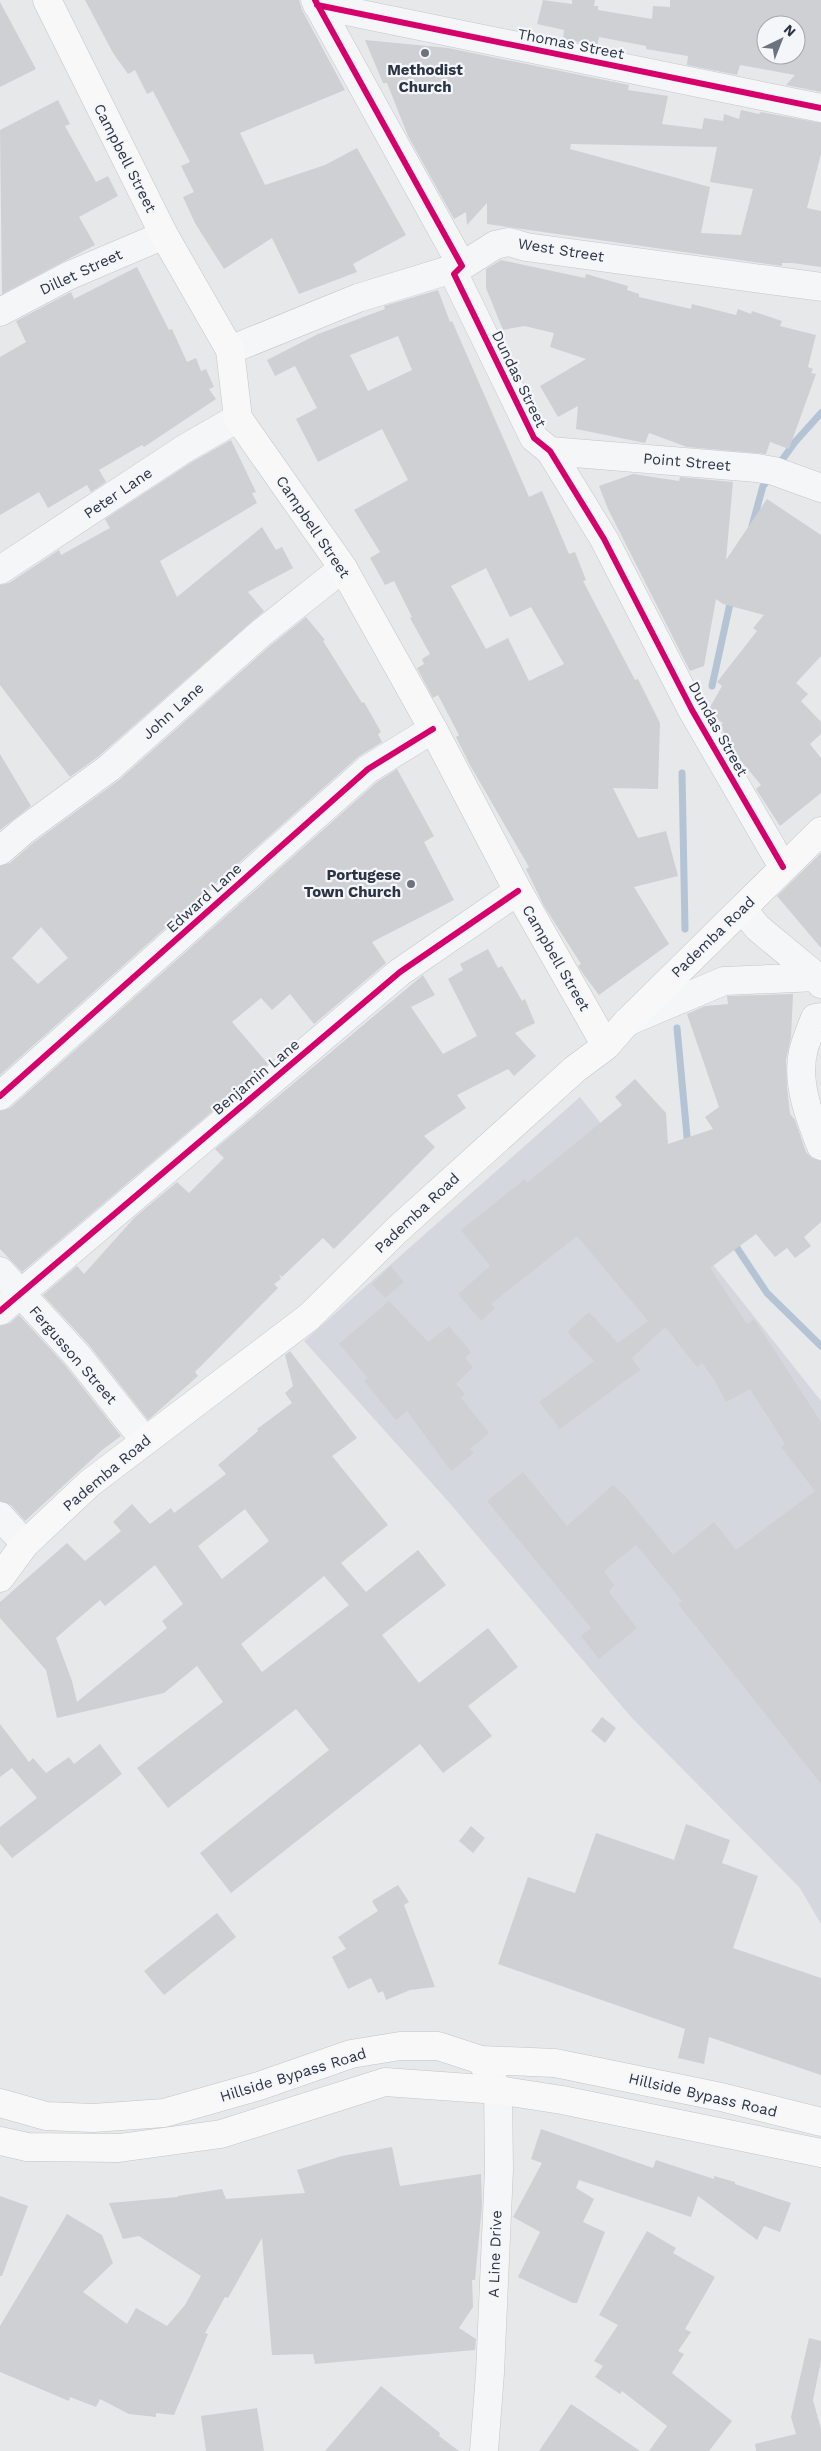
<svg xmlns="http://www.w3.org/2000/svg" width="821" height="2451" viewBox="0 0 821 2451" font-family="'Work Sans',sans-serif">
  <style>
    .built { fill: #d4d7dd }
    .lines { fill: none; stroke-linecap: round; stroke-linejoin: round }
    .stream { stroke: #b4c4d5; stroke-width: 7 }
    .building { fill: #ced0d3; fill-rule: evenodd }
    .minor-casing { stroke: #c4c6c8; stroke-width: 29 }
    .major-casing { stroke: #c2c5c8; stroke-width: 29 }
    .minor { stroke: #f5f6f7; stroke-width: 28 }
    .major { stroke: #f8f8f8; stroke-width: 28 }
    .cycleway-casing { stroke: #f4f6f9; stroke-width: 9 }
    .cycleway { stroke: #d6006c; stroke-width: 6 }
    .poi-dot { fill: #6c737f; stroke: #f4f6f9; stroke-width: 2 }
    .labels { text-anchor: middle; stroke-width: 4.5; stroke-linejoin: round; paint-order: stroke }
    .street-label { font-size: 15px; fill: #2b3445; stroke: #f4f6f9 }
    .poi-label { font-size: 15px; font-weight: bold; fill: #2b3445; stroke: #f4f6f9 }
  </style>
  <rect width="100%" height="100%" fill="#e6e8ea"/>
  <path class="built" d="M 580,1097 L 821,1401 L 821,1924 L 800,1888 L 631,1717 L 447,1500 L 304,1341 Z"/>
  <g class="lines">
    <path class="stream" d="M 777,467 L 795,442 L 821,413
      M 752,526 L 763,486 L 771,476
      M 712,686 L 731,599
      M 682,773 L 685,929
      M 677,1028 L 688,1147
      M 733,1242 L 767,1293 L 821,1346"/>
  </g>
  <path class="building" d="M 85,0 L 299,0 L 302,10 L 345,90 L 240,133 L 265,185 L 325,165 L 357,148 L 406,235 L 353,264 L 357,272 L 299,294 L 272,238 L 224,269 L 195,223 L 183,197 L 194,192 L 181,166 L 190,162 L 153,91 L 147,94 L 135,70 L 128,74 L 113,53 Z
    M 543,0 L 572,4 L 572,0 L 595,0 L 594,6 L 598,6 L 598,10 L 652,19 L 653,6 L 670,7 L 670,0 L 821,0 L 821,92 L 786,85 L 795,75 L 740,65 L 737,75 L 687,65 L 688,56 L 646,49 L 646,46 L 599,37 L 597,46 L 563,39 L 564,30 L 537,24 ZM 766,25 L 796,25 L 796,55 L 766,55 Z
    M 0,2 L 36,69 L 0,87 Z
    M 365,40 L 448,48 L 629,85 L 628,90 L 668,96 L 662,124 L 702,129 L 704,118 L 723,121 L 724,114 L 739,119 L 741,110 L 759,114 L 761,112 L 821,123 L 821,154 L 807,208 L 821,211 L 821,267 L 792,263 L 782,263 L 782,266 L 487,224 L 487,203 L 467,225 L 466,212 L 454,219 L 408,136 L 387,83 L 383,83 ZM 571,144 L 717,147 L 710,182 L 753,189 L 741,235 L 701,233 L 710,187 L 570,149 Z
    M 58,100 L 70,124 L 65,126 L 96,182 L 108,176 L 118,196 L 79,217 L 95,245 L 2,294 L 0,130 Z
    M 501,260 L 585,278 L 586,274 L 628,286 L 627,290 L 639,294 L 639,297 L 691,309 L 692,304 L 736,315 L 738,309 L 751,314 L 752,311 L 782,321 L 780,326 L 816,335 L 808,367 L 813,369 L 811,373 L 816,374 L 789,449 L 770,442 L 766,454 L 687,447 L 649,433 L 645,443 L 576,429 L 578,406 L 558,417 L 540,386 L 586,359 L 550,347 L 554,333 L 524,326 L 503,330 L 486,288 L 486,269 Z
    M 137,267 L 169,330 L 172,329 L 187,362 L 196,358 L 201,371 L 206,369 L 214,387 L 209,389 L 216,399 L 144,447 L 142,445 L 99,470 L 106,482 L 91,492 L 87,485 L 48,508 L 39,492 L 0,515 L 0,357 L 26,342 L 16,321 L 71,292 L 74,299 Z
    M 438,290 L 450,322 L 452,321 L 529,497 L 542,491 L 569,554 L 575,552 L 586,580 L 583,581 L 635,680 L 638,679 L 660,723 L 658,789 L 613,788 L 638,838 L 666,831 L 678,876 L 634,887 L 669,944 L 599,995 L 584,975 L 578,966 L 581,964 L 544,906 L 526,869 L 529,867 L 470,765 L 456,737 L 459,735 L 438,695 L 433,698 L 417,668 L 424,664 L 422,659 L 430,654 L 410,618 L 412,617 L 394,581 L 385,585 L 370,558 L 380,552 L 354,510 L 408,480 L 382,429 L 318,462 L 296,419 L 317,408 L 295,366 L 275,376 L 267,360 L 318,334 L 385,309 L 384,306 ZM 398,336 L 412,370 L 368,391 L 350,355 ZM 486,568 L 510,617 L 531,607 L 564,664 L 529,681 L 508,638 L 486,649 L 451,586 Z
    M 231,440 L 256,492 L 252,493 L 257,503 L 160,561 L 177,597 L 262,527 L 276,550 L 282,547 L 293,568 L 248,592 L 264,611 L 99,756 L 70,777 L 0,685 L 0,585 L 9,583 L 59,550 L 61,555 L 110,528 L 105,519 L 192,462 Z
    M 633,474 L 679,481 L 680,477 L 733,482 L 726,560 L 767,499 L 821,535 L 821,656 L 796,683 L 808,694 L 801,701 L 821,722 L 821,734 L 810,744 L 821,758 L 821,793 L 780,826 L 756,789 L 761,785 L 737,756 L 720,726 L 723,723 L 715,718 L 709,709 L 722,686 L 717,682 L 757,631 L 753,628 L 764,615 L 723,604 L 716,599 L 704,666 L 690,671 L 608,509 L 599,486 Z
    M 306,617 L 325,640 L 323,641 L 362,703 L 364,702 L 381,732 L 378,734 L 382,742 L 358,757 L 0,1075 L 0,866 L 10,863 L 33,843 L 119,780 L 271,645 ZM 41,927 L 68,958 L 38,984 L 12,958 Z
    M 0,754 L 31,806 L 0,830 Z
    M 397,769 L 434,836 L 424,842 L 454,900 L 372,942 L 386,963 L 314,1024 L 290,994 L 272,1010 L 261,998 L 232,1022 L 268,1064 L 22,1272 L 0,1249 L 0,1111 L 10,1108 L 377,782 Z
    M 821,853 L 821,948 L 777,896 Z
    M 488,949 L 498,968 L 502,966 L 522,1001 L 525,999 L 535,1023 L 515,1033 L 536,1056 L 514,1076 L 508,1069 L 457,1095 L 466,1108 L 424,1136 L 435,1147 L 334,1249 L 323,1238 L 282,1277 L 279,1274 L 281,1279 L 274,1284 L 278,1288 L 195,1372 L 198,1376 L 148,1420 L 89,1345 L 43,1295 L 77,1266 L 84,1274 L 135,1217 L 177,1182 L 189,1193 L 224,1158 L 215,1149 L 423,975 L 435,995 L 411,1007 L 443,1054 L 477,1036 L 448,979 L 463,970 L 460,964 Z
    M 793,994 L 791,1037 L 786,1060 L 787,1087 L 790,1114 L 795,1120 L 806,1152 L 812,1158 L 821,1161 L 821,1222 L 804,1237 L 811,1246 L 795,1258 L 787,1248 L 775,1257 L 756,1234 L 710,1268 L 747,1324 L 754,1319 L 821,1422 L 821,1784 L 678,1604 L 682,1601 L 636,1545 L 604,1571 L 614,1585 L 609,1592 L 637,1628 L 599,1659 L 581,1636 L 591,1628 L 487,1501 L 523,1472 L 567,1526 L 613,1485 L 627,1498 L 673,1555 L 714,1522 L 736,1550 L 815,1491 L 781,1447 L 785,1444 L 750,1389 L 726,1402 L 714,1379 L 702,1363 L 697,1367 L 665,1327 L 632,1358 L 640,1370 L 560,1429 L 539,1402 L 594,1361 L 567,1332 L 589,1312 L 618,1343 L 648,1321 L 577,1236 L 491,1304 L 495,1308 L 481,1321 L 458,1294 L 490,1266 L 461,1230 L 525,1179 L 527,1183 L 622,1105 L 615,1097 L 635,1079 L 666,1113 L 668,1144 L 713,1129 L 705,1117 L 719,1107 L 687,1014 L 705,1006 L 728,1004 L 727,996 Z
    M 391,1266 L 404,1282 L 385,1298 L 372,1284 Z
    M 389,1301 L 428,1342 L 449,1326 L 471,1352 L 465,1358 L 473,1367 L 456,1384 L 465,1394 L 461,1398 L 489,1433 L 470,1449 L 474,1453 L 451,1471 L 407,1411 L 396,1420 L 364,1381 L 368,1378 L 339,1344 Z
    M 19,1315 L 65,1365 L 121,1436 L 102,1450 L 25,1521 L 11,1505 L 0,1501 L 0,1326 L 10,1323 Z
    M 290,1351 L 357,1438 L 332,1456 L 388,1525 L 341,1563 L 366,1592 L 418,1550 L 446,1585 L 382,1635 L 419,1683 L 488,1628 L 518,1667 L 468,1706 L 492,1736 L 443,1773 L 420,1744 L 231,1893 L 200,1853 L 329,1750 L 296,1709 L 168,1808 L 137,1768 L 223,1702 L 197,1666 L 164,1693 L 57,1718 L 46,1670 L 0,1618 L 0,1602 L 67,1543 L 85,1561 L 121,1531 L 113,1522 L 132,1504 L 150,1524 L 171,1508 L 174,1513 L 226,1474 L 218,1465 L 258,1431 L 257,1429 L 292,1403 L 285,1393 L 293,1386 L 285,1355 ZM 245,1509 L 269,1541 L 222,1579 L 198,1546 ZM 155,1565 L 183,1604 L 162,1621 L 167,1628 L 77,1702 L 72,1681 L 56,1638 L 100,1600 L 105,1606 ZM 324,1576 L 349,1605 L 262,1672 L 241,1644 Z
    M 602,1717 L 616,1728 L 605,1743 L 591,1731 Z
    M 0,1724 L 29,1762 L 33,1758 L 46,1773 L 69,1757 L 74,1764 L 100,1744 L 122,1774 L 12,1858 L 0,1844 L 0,1827 L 37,1798 L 12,1768 L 0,1777 Z
    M 686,1824 L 730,1840 L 722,1863 L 758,1876 L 733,1948 L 821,1978 L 821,2075 L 709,2037 L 704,2064 L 678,2058 L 685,2029 L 498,1964 L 528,1877 L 575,1893 L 596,1833 L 674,1860 Z
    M 471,1826 L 485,1838 L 473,1853 L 459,1841 Z
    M 398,1885 L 409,1902 L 404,1905 L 435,1987 L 410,1990 L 386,2000 L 383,1991 L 378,1993 L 371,1978 L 348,1989 L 332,1957 L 346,1949 L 338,1937 L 378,1911 L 372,1901 Z
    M 217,1913 L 236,1937 L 164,1995 L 144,1971 Z
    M 541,2129 L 653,2168 L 656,2160 L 714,2179 L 714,2176 L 735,2182 L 735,2184 L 791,2203 L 780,2232 L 764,2226 L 757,2240 L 698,2196 L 691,2217 L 579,2180 L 576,2188 L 594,2199 L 583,2222 L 605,2232 L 577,2303 L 573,2303 L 518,2277 L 540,2232 L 513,2217 L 542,2163 L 531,2159 Z
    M 392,2147 L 400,2186 L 481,2174 L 482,2205 L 475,2280 L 472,2280 L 473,2307 L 459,2328 L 476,2339 L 475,2350 L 315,2364 L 313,2354 L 272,2355 L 262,2238 L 228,2298 L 225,2297 L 205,2333 L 208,2334 L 174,2415 L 156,2413 L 156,2417 L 129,2414 L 100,2399 L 96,2407 L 70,2397 L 69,2401 L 0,2372 L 0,2326 L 67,2214 L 102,2235 L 113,2263 L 83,2292 L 127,2324 L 136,2308 L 167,2326 L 185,2305 L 201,2276 L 139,2236 L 123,2239 L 109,2203 L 178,2197 L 178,2196 L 222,2189 L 226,2199 L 305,2193 L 297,2170 L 342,2156 Z
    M 0,2196 L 28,2206 L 2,2276 L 0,2276 Z
    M 647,2231 L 676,2248 L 673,2253 L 715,2277 L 685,2329 L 691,2332 L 678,2351 L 684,2354 L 672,2373 L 732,2421 L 709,2451 L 649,2451 L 667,2426 L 622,2391 L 620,2394 L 595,2377 L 603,2366 L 594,2361 L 618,2325 L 599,2315 Z
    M 809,2338 L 821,2341 L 821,2361 L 813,2400 L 821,2429 L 821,2451 L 756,2451 L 755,2444 L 796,2434 L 791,2417 Z
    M 381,2386 L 440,2433 L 439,2436 L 459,2451 L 325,2451 Z
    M 571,2404 L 583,2412 L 640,2451 L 539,2451 Z
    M 257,2408 L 264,2451 L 206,2451 L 201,2416 Z"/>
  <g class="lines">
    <g class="minor-casing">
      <path id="minor" d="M 315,0 L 462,266 L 454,274 L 534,438 L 550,451 L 604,539 L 692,710 L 783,867
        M 317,5 L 821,108
        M 0,312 L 68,276 L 164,235
        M 230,350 L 358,298 L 462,266 L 495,245 L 509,242 L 526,247 L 821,287
        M 550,451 L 757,468 L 774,471 L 821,488
        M 0,570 L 184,449 L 238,418
        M 0,851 L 23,831 L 109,768 L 261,633 L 343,568
        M 743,910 L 758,928 L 817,977 L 821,984
        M 821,1017 L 815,1018 C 811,1028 807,1038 804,1048 C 795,1080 809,1116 821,1146
        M 627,1022 L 724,981 L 817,977
        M 0,1096 L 368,769 L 433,729
        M 0,1271 L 77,1355 L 145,1441
        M 0,1311 L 400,972 L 518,891
        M 0,1516 L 25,1544
        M 481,2060 L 498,2090 L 499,2169 L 490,2373 L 484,2451"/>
    </g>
    <g class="major-casing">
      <path id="major" d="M 47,0 L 164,235 L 230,350 L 238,418 L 343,568 L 433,729 L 518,891 L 606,1046
        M 0,1578 L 25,1544 L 90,1483 L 309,1317 L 397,1230 L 575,1069 L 606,1046 L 626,1023 L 821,831
        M 0,2103 L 46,2116 L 93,2118 L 164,2113 L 259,2086 L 351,2054 L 400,2046 L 438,2046 L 481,2060 L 555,2063 L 721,2097 L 821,2122
        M 0,2141 L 27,2147 L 119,2148 L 221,2134 L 385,2082 L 498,2090 L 562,2100 L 821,2153"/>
    </g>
    <use href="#minor" class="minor"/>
    <use href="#major" class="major"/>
    <g class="cycleway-casing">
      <path id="cycleway" d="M 315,0 L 462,266 L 454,274 L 534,438 L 550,451 L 604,539 L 692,710 L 783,867
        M 317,5 L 821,108
        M 0,1096 L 368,769 L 433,729
        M 0,1311 L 400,972 L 518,891"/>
    </g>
    <use href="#cycleway" class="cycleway"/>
  </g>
  <g class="poi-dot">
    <circle cx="425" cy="53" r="5"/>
    <circle cx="411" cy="884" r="5"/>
  </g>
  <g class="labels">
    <g class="street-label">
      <text transform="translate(571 44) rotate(11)" y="5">Thomas Street</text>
      <text transform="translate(125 158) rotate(63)" y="5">Campbell Street</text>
      <text transform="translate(561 250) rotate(9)" y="5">West Street</text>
      <text transform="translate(81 272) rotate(-25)" y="5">Dillet Street</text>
      <text transform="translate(519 379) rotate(64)" y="5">Dundas Street</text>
      <text transform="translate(687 462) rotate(5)" y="5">Point Street</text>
      <text transform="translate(118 493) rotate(-34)" y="5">Peter Lane</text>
      <text transform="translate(313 527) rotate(56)" y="5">Campbell Street</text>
      <text transform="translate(173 711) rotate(-42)" y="5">John Lane</text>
      <text transform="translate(718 729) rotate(61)" y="5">Dundas Street</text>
      <text transform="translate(204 898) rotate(-42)" y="5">Edward Lane</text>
      <text transform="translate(713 937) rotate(-44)" y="5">Pademba Road</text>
      <text transform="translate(556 958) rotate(60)" y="5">Campbell Street</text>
      <text transform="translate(256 1077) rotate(-40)" y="5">Benjamin Lane</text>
      <text transform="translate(417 1213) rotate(-43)" y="5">Pademba Road</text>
      <text transform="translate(73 1355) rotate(49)" y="5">Fergusson Street</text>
      <text transform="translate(107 1473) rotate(-40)" y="5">Pademba Road</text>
      <text transform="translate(293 2075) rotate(-17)" y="5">Hillside Bypass Road</text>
      <text transform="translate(703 2095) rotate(13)" y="5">Hillside Bypass Road</text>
      <text transform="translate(495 2254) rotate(-88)" y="5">A Line Drive</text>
    </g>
    <g class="poi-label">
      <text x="425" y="75">Methodist<tspan x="425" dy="17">Church</tspan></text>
      <text x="401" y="880" text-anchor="end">Portugese<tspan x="401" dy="17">Town Church</tspan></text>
    </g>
  </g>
  <g transform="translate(781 40) rotate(43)"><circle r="24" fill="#f4f6f9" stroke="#a4a8b1"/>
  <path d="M0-4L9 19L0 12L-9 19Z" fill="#6c737f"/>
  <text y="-8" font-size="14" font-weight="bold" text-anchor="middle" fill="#2b3445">N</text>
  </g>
</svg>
